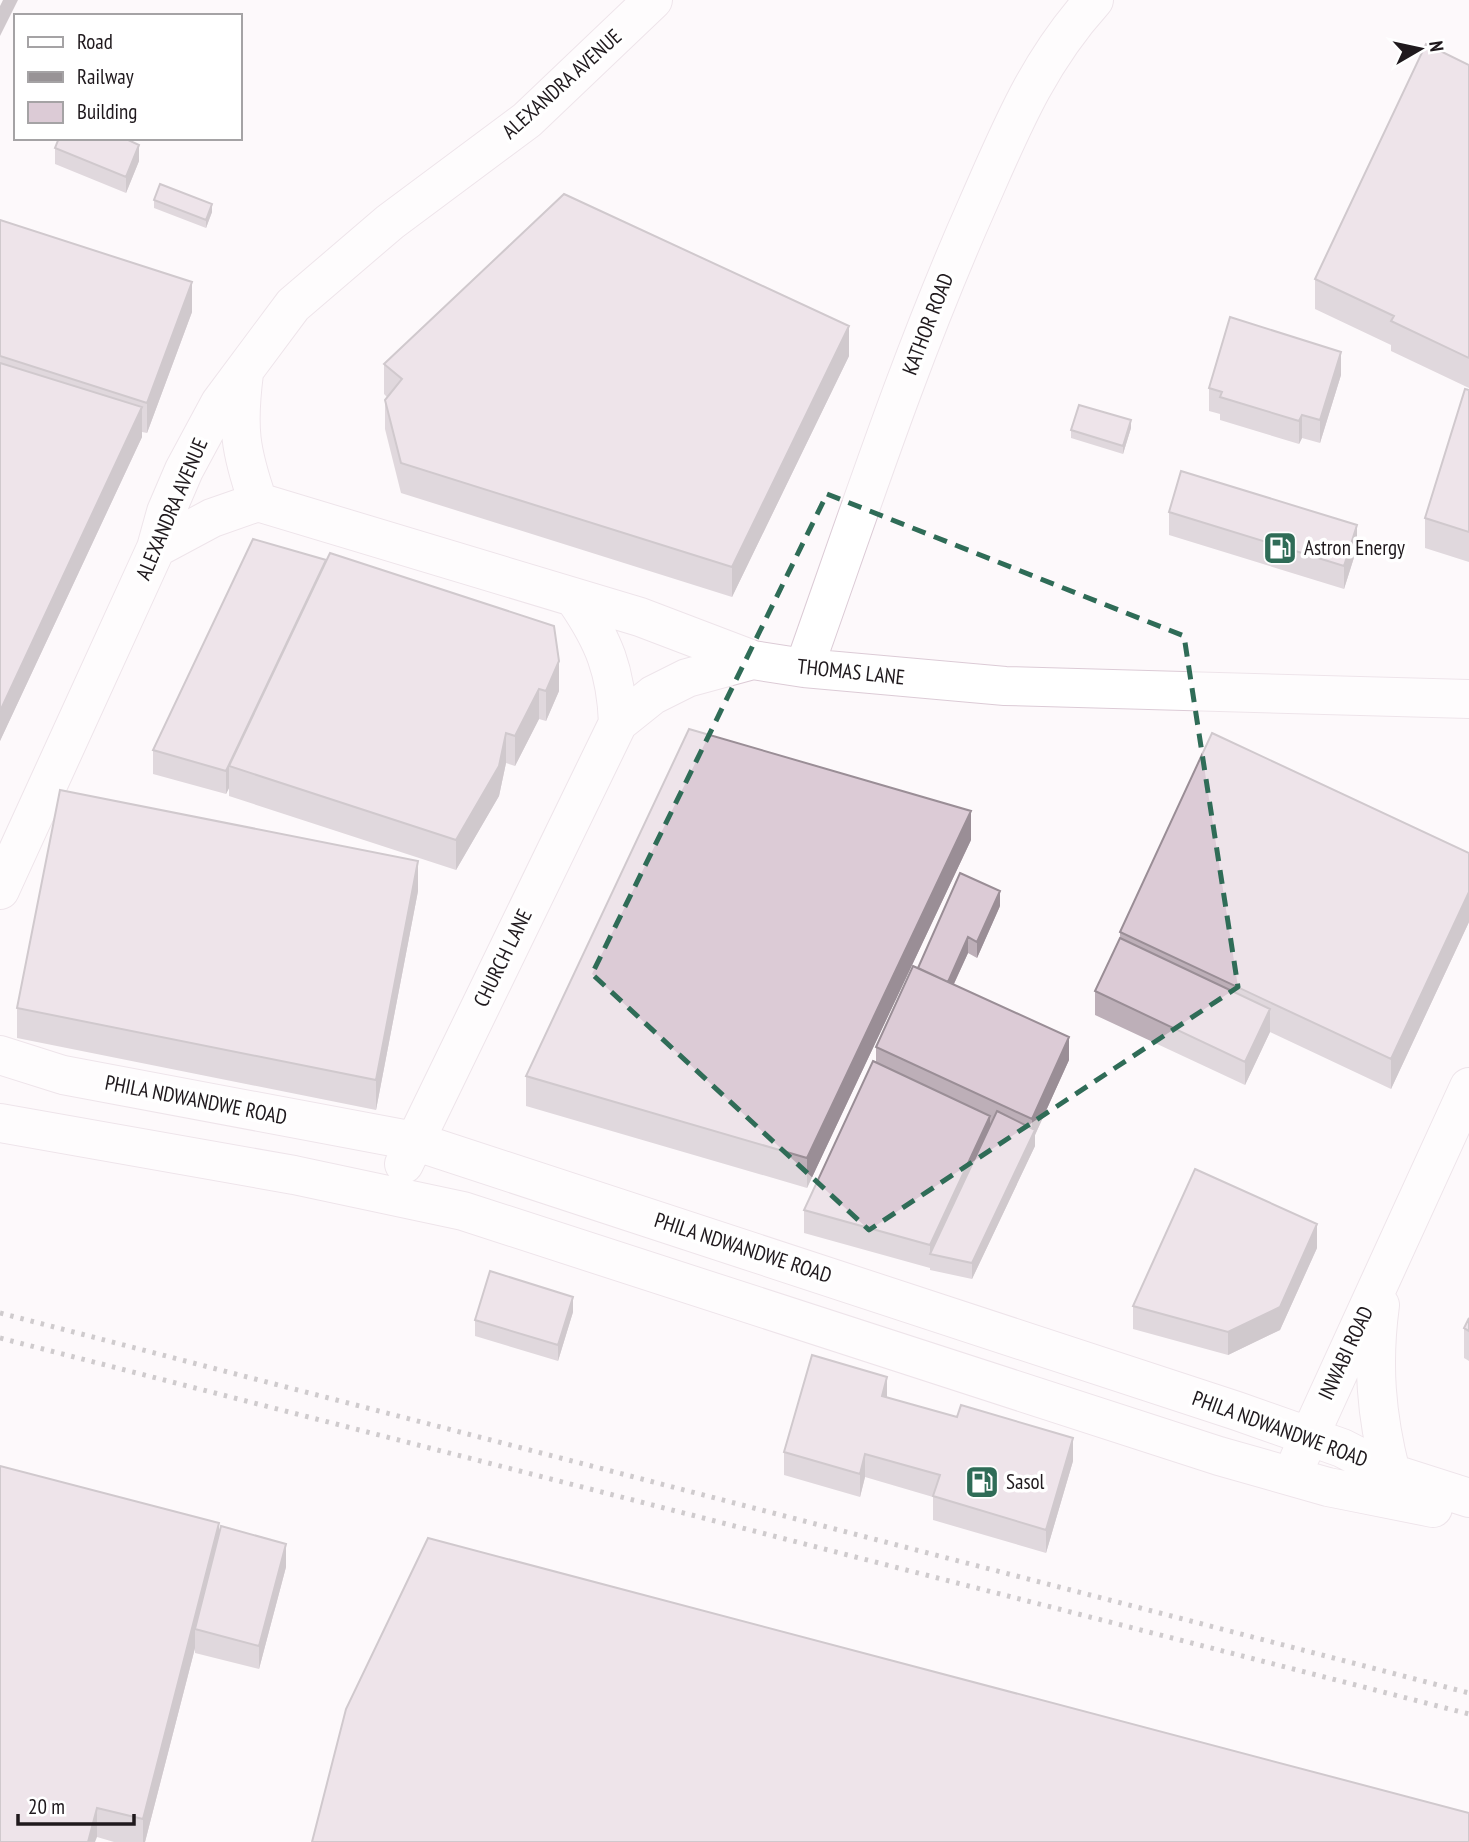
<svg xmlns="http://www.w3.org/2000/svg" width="1469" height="1842" viewBox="0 0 1469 1842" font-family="'PT Sans Narrow',sans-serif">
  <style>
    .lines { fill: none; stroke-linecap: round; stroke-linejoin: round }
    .minor-casing { stroke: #dccbd6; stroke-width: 40 }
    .minor { stroke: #fff; stroke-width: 38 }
    .rail { stroke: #989396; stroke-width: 5; stroke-dasharray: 3.5 7; stroke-linecap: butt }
    .wall { fill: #bdafb8 }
    .shaded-wall { fill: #9a8e96 }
    .building { fill: #dccbd6; stroke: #9a8e96; stroke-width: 2 }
    .marked { fill: none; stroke: #2f6c57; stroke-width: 5; stroke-dasharray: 14 9; stroke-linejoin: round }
    .labels { text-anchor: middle; stroke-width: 7; stroke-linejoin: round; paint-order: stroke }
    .street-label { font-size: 21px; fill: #1f191d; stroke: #fff }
    .poi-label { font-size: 21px; fill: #1f191d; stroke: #fff; text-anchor: start }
  </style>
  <rect width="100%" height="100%" fill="#fdf9fb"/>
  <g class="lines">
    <g class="minor-casing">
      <path id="minor" d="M 244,373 C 237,428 240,450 258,502
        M 156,548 L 212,518 L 258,502 L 640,617 L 753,660 L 804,668 L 1005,686 L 1469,699
        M 575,599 C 604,641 616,671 618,723
        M 804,668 C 859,513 910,357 977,206 C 1011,129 1037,63 1094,0
        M 0,890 L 156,548 L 166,512 L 184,470 L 220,403 L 293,305 L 390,222 L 527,120 L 653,0
        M 0,1055 L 63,1075 L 414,1141 L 1237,1411 L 1342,1448 L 1391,1473 L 1469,1498
        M 0,1123 L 294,1175 L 463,1211 L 1219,1456 L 1328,1487 L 1433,1508
        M 404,1164 L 618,723 L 653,695 L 687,678 L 753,660
        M 1380,1305 C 1372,1364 1376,1415 1391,1473
        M 1299,1459 L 1469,1087"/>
    </g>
    <use href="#minor" class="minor"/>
    <path class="rail" d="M 0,1313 L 1469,1693
      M 0,1338 L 1469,1714"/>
  </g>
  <path class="wall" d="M 1469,65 L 1469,388 L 1391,351 L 1391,345 L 1315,309 L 1315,279 Z
    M 55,148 L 139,161 L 126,193 L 55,164 Z
    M 154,200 L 212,212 L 206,228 L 154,208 Z
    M 0,220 L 192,312 L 147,433 L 142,432 L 142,437 L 0,741 Z
    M 849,356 L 732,597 L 401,493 L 385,429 L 385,400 L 387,397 L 384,394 L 384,364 Z
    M 1341,375 L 1320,443 L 1302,438 L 1299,444 L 1220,420 L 1220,414 L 1209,411 L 1209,388 Z
    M 1469,390 L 1469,562 L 1425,548 L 1425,518 Z
    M 1131,428 L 1123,454 L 1071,438 L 1071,430 Z
    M 1169,512 L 1357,548 L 1344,589 L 1169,535 Z
    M 253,539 L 559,691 L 546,721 L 539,719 L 515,766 L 506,763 L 499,796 L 456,870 L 229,796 L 229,788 L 226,794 L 153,774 L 153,750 Z
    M 971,840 L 807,1188 L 526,1106 L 526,1076 Z
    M 1469,853 L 1469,922 L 1391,1089 L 1270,1032 L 1245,1085 L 1095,1015 L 1095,991 L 1120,938 L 1120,932 Z
    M 418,891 L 376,1110 L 17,1038 L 17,1008 Z
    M 1000,906 L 977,958 L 968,953 L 954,984 L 1069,1060 L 1035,1135 L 1035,1146 L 972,1279 L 930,1270 L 930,1268 L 804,1233 L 804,1210 L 876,1063 L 876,1047 L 918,968 Z
    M 1317,1248 L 1280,1330 L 1228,1355 L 1133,1329 L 1133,1306 Z
    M 573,1312 L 558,1361 L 475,1336 L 475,1320 Z
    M 1469,1318 L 1469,1361 L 1464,1358 L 1464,1328 Z
    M 887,1397 L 1073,1461 L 1046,1553 L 933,1520 L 933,1497 L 865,1477 L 860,1497 L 784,1475 L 784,1452 Z
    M 219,1534 L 286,1567 L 259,1669 L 195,1653 L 195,1648 L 145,1842 L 114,1842 L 97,1837 L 0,1842 Z"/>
  <path class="shaded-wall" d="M 3,0 L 18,0 L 0,36 L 0,6 Z
    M 139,145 L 139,161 L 126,193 L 126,177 Z
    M 212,204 L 212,212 L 206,228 L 206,220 Z
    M 192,282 L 192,312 L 147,433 L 147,403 Z
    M 849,326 L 849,356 L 732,597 L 732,567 Z
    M 1341,352 L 1341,375 L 1320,443 L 1320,420 Z
    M 142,407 L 142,437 L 0,741 L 0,711 Z
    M 1302,415 L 1302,438 L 1299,444 L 1299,421 Z
    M 1131,420 L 1131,428 L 1123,454 L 1123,446 Z
    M 1357,525 L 1357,548 L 1344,589 L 1344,566 Z
    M 326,560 L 229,766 L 229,788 L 226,794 L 226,771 Z
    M 559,661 L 559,691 L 546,721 L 546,691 Z
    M 539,689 L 539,719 L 515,766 L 515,736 Z
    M 506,733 L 506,763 L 499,796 L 456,870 L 456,840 Z
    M 971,811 L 971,840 L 807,1188 L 807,1158 Z
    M 418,861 L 418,891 L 376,1110 L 376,1080 Z
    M 1000,891 L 1000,906 L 977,958 L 977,942 Z
    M 1469,892 L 1469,922 L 1391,1089 L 1391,1059 Z
    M 968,937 L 968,953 L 945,1003 L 945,987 Z
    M 1270,1009 L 1270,1032 L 1245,1085 L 1245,1062 Z
    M 1069,1037 L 1069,1060 L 1035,1135 L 1035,1146 L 972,1279 L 972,1263 L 1032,1136 L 1032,1119 Z
    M 990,1116 L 990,1140 L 930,1254 L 930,1245 Z
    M 1317,1224 L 1317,1248 L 1280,1330 L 1228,1355 L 1228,1332 Z
    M 573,1297 L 573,1312 L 558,1361 L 558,1345 Z
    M 887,1377 L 887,1401 L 882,1396 Z
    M 1073,1438 L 1073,1461 L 1046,1553 L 1046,1530 Z
    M 865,1454 L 865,1477 L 860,1497 L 860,1474 Z
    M 219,1523 L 219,1553 L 195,1629 L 195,1648 L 145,1842 L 143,1842 L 143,1819 Z
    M 286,1544 L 286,1567 L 259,1669 L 259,1646 Z
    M 97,1808 L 97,1837 L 95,1842 L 88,1842 Z"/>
  <path class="building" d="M 1426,44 L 1469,65 L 1469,358 L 1391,321 L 1394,316 L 1315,279 Z
    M 59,138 L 124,138 L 139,145 L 126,177 L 55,148 Z
    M 160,184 L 212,204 L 206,220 L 154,200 Z
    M 564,194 L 849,326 L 732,567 L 401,463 L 385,400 L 402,379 L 384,364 Z
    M 0,220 L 192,282 L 147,403 L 0,356 Z
    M 1230,317 L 1341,352 L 1320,420 L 1302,415 L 1299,421 L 1220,397 L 1222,392 L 1209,388 Z
    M 0,363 L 142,407 L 0,711 Z
    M 1465,389 L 1469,390 L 1469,532 L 1425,518 Z
    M 1079,405 L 1131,420 L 1123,446 L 1071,430 Z
    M 1181,471 L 1357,525 L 1344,566 L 1169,512 Z
    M 253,539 L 326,560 L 226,771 L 153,750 Z
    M 330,553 L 554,626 L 559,661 L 546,691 L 539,689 L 515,736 L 506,733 L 499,766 L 456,840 L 229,766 Z
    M 689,729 L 971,811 L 807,1158 L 526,1076 Z
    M 1212,733 L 1469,853 L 1469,892 L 1391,1059 L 1120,932 Z
    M 60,790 L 418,861 L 376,1080 L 17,1008 Z
    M 960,873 L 1000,891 L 977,942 L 968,937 L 948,982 L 918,968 Z
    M 1120,938 L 1270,1009 L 1245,1062 L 1095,991 Z
    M 913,966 L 1069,1037 L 1032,1119 L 876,1047 Z
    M 873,1061 L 990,1116 L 930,1245 L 804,1210 Z
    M 997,1111 L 1035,1130 L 972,1263 L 930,1254 Z
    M 1195,1169 L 1317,1224 L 1280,1307 L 1228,1332 L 1133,1306 Z
    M 490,1271 L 573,1297 L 558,1345 L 475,1320 Z
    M 1469,1318 L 1469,1331 L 1464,1328 Z
    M 812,1355 L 887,1377 L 882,1396 L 957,1417 L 961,1405 L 1073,1438 L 1046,1530 L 933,1496 L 940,1475 L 865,1454 L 860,1474 L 784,1452 Z
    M 0,1466 L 219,1523 L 143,1819 L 97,1808 L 88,1842 L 0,1842 Z
    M 221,1526 L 286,1544 L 259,1646 L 195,1629 Z
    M 428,1538 L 1469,1813 L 1469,1842 L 312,1842 L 346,1709 Z"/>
  <path d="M0 0H1469V1842H0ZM 827,494 L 1184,636 L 1238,987 L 869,1230 L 592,974 Z" fill="#fdf9fb" fill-opacity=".55" fill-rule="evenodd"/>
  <path class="marked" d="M 827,494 L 1184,636 L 1238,987 L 869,1230 L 592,974 Z"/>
  <defs>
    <g id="fuel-square" transform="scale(1.75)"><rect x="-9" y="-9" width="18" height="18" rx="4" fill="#2f6c57" stroke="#fff"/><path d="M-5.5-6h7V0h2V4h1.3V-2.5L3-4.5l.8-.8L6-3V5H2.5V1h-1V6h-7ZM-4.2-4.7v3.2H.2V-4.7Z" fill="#fff"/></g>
  </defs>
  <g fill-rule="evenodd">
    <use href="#fuel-square" x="1280" y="548"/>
    <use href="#fuel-square" x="982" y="1482"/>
  </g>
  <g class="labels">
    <g class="street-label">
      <text transform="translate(562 84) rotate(-42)" y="7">ALEXANDRA AVENUE</text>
      <text transform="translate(928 324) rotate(-69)" y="7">KATHOR ROAD</text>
      <text transform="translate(172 509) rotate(-67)" y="7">ALEXANDRA AVENUE</text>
      <text transform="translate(851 672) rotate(6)" y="7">THOMAS LANE</text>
      <text transform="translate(503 958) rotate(-64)" y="7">CHURCH LANE</text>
      <text transform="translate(196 1100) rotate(11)" y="7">PHILA NDWANDWE ROAD</text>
      <text transform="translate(743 1248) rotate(18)" y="7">PHILA NDWANDWE ROAD</text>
      <text transform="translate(1346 1353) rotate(-65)" y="7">INWABI ROAD</text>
      <text transform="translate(1280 1429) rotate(20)" y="7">PHILA NDWANDWE ROAD</text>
    </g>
    <g class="poi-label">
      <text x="1304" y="555">Astron Energy</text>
      <text x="1006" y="1489">Sasol</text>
    </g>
  </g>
  <rect x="14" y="14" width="228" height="126" fill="#ffffff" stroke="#a5a3a5" stroke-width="2"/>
  <rect x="28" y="37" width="35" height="10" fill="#ffffff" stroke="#a5a3a5" stroke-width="2"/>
  <text x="77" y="49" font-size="21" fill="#1f191d">Road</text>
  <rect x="28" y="72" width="35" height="10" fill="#989396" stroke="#a5a3a5" stroke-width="2"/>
  <text x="77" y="84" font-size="21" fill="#1f191d">Railway</text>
  <rect x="28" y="102" width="35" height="21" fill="#dccbd6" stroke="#a5a3a5" stroke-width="2"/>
  <text x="77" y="119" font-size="21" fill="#1f191d">Building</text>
  <g transform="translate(1420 49) rotate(81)" stroke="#ffffff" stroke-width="5" paint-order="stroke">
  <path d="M0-5L12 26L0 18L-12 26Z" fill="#1f191d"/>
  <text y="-10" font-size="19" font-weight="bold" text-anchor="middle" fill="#1f191d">N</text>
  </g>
  <path d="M18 1814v10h116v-10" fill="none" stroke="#1f191d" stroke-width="3.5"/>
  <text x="28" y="1814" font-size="21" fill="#1f191d" stroke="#ffffff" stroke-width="5" paint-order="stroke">20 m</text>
</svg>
